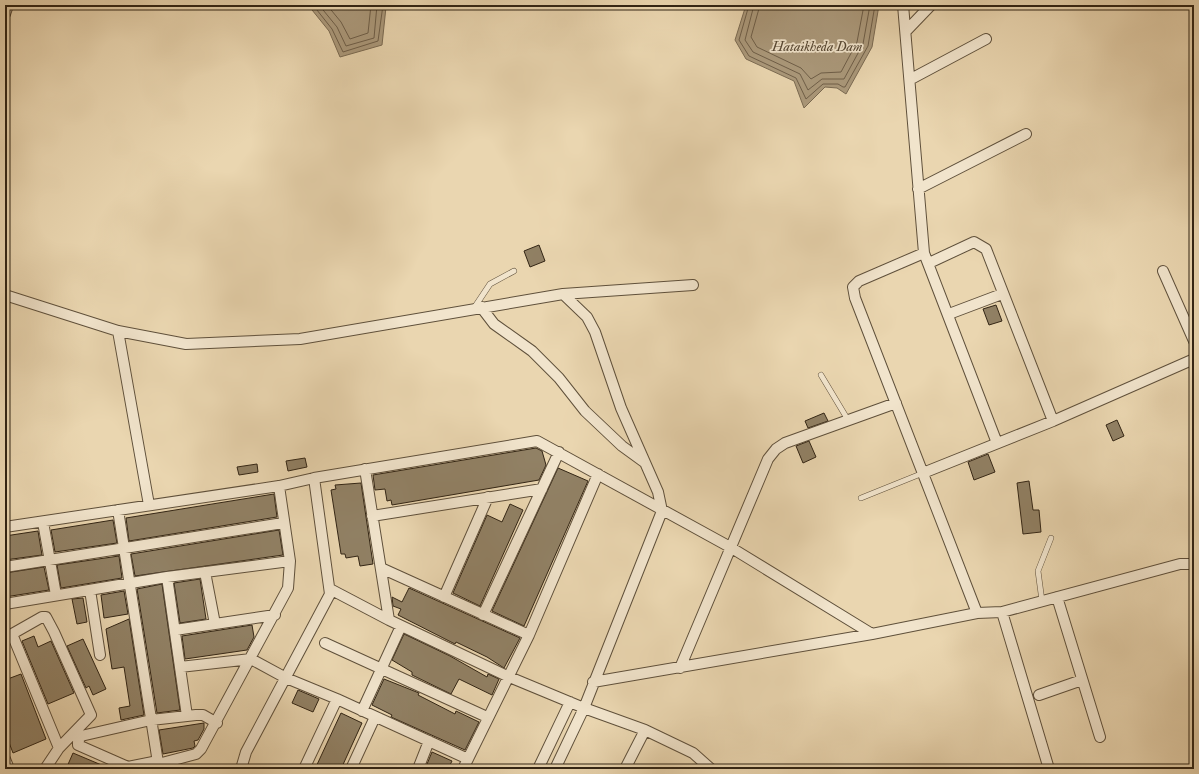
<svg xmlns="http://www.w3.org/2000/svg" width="1199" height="774" viewBox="0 0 1199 774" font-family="'IM FELL Double Pica',serif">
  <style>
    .water { fill: #ab997b; stroke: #7a6a52 }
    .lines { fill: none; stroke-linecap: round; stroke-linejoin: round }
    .shore { stroke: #6e5e48; stroke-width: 1 }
    .building { fill: #918165; stroke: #312414 }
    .service-casing { stroke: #5f503b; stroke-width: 6 }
    .minor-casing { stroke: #5f503b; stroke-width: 12 }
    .service { stroke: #f1e4cc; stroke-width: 5 }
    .minor { stroke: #f1e4cc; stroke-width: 10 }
    .labels { text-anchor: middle; stroke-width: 3.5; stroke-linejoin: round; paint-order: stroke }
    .water-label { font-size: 14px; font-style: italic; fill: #564733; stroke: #f1e4cc }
  </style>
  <rect width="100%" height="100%" fill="#ead6b0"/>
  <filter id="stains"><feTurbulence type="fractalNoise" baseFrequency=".005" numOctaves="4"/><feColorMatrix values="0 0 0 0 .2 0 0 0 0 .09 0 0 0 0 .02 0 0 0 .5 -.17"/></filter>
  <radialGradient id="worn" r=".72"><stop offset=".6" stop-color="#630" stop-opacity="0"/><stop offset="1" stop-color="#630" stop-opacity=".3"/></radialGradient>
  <path class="water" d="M 308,5 L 388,5 L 386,7 L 382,45 L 340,57 L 329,31 Z
    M 746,5 L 879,5 L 872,47 L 846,94 L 837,88 L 825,87 L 804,108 L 794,81 L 746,59 L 735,40 Z"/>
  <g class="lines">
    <path class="shore" d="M 313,5 L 332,29 L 343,52 L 378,41 L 383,5
      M 319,5 L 337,27 L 346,46 L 374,38 L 377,5
      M 327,5 L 341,22 L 350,39 L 368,33 L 371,5
      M 749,5 L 739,40 L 749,56 L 796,78 L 806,99 L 823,84 L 838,84 L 843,87 L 845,87 L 868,46 L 875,5
      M 754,5 L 745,40 L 753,52 L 800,74 L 808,90 L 822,79 L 844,79 L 863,44 L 870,5
      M 760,5 L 751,37 L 757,47 L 801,68 L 811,79 L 821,73 L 841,72 L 857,42 L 864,5"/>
  </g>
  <path class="building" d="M 539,245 L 545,261 L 530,267 L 524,251 Z
    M 996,305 L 1002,321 L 989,325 L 983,309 Z
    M 824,413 L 828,421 L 808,428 L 805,421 Z
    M 1117,420 L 1124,436 L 1113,441 L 1106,425 Z
    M 809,441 L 816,457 L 803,463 L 796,446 Z
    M 536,448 L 542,451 L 546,465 L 539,480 L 392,505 L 391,500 L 387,501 L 385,489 L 375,490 L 373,475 Z
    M 988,454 L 995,472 L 974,480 L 968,462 Z
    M 305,458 L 307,467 L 288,471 L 286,461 Z
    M 257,464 L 258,472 L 239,475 L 237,467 Z
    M 558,468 L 588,481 L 524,626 L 492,611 Z
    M 1029,481 L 1033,510 L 1039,510 L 1041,532 L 1023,534 L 1017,483 Z
    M 361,483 L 373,564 L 360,566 L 358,556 L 346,558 L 345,554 L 341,554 L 331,490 L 336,489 L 335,485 Z
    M 274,494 L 277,517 L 129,541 L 126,518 Z
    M 510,504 L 523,510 L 480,606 L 453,593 L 487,515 L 502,522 Z
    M 113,520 L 117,543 L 55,552 L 51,530 Z
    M 279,530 L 283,555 L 135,576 L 131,554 Z
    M 38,531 L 42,555 L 5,560 L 5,536 Z
    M 119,556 L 122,578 L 61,588 L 57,565 Z
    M 44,567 L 49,590 L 5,597 L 5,573 Z
    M 200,579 L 206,619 L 180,623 L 174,583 Z
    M 162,584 L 180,710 L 157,713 L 137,589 Z
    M 409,588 L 520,638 L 504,668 L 487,657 L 456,642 L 455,644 L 398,615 L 401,609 L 393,606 L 392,597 L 402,602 Z
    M 124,591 L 128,614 L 104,618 L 101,595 Z
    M 83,598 L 87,622 L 77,624 L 72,599 Z
    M 129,619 L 144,715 L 121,720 L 119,708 L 130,706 L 124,667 L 112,669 L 106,629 Z
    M 252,625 L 254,637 L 247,650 L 185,659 L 182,636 Z
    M 404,634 L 450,656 L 487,677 L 488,674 L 499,679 L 492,695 L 459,679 L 451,694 L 412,675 L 412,672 L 392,660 Z
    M 34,636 L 38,647 L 51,641 L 74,693 L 48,704 L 22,641 Z
    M 83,639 L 106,689 L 93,695 L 89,686 L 86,688 L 67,646 Z
    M 21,674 L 46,739 L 13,753 L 5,732 L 5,680 Z
    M 384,679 L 419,693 L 418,695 L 455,714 L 456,711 L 479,722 L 465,750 L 391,717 L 392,715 L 372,705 Z
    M 298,690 L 319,699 L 313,712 L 292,703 Z
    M 341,713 L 362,723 L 341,769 L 315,769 Z
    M 204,723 L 204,729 L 198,740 L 194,741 L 195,746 L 193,748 L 163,754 L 159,730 Z
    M 432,752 L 452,761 L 448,769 L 425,769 Z
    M 73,753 L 111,769 L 66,769 Z"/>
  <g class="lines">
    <g class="service-casing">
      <path id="service" d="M 474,308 L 490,284 L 514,271
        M 821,375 L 848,420
        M 861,498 L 923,473
        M 1042,601 L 1038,571 L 1051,538"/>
    </g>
    <g class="minor-casing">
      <path id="minor" d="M 903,5 L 924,253 L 997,443
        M 5,14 L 8,5
        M 907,30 L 931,5
        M 911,79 L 986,39
        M 918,189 L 1026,134
        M 924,253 L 859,281 L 853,287 L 855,298 L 977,613
        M 929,263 L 974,242 L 986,249 L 1053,421
        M 1163,271 L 1194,341
        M 5,295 L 118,331 L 186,344 L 300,339 L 563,294 L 693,285
        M 481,307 L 494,324 L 532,351 L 559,378 L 585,411 L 622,446 L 644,462
        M 949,314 L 1002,294
        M 118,331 L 149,505
        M 365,469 L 389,620
        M 923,473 L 1053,421 L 1194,359
        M 118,510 L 159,769
        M 372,516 L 542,489
        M 43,522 L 56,595
        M 5,527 L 279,486 L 314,478 L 537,441 L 730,547 L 872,634
        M 5,567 L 283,523
        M 381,568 L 529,635
        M 205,572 L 215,624
        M 167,577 L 187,716
        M 330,589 L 389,620 L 507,676 L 584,708 L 645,730 L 693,753 L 711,769
        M 90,590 L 100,655
        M 444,597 L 488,497
        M 1057,597 L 1100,737
        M 5,604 L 167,577 L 290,561
        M 1002,612 L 1049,769
        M 483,615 L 559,452
        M 175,630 L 275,615
        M 12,634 L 59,748
        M 5,638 L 42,617 L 46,617 L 54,632 L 91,715 L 59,748 L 45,769
        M 325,643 L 487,717
        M 180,667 L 251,659 L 286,678 L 337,699 L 468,759
        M 680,668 L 768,459 L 776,449 L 785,443 L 896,403
        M 593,682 L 872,634 L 977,613 L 1002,612 L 1180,564 L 1194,564
        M 1039,695 L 1082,680
        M 362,711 L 401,626
        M 5,759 L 9,769
        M 158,761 L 128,767 L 78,745 L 78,742 L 81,736 L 151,720 L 196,715 L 203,715 L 217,723
        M 158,764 L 196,754 L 201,749 L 288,588 L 290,561 L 279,486
        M 241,769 L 246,752 L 330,594 L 314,478
        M 304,769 L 337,699
        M 351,769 L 375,717
        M 418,769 L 429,741
        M 463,769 L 529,635 L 598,474
        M 538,769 L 570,702
        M 555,769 L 584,708 L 662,511 L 658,492 L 621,408 L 595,332 L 587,317 L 563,294
        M 625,769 L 645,730"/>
    </g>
    <use href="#service" class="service"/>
    <use href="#minor" class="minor"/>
  </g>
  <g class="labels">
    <g class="water-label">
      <text x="817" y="51">Hataikheda Dam</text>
    </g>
  </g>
  <rect width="1199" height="774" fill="none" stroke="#ead6b0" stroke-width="20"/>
  <rect x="6" y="6" width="1187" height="762" fill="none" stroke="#312414" stroke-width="2"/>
  <rect x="10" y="10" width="1179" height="754" fill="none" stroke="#312414"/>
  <rect width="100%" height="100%" filter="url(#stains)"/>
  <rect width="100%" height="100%" fill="url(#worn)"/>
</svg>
